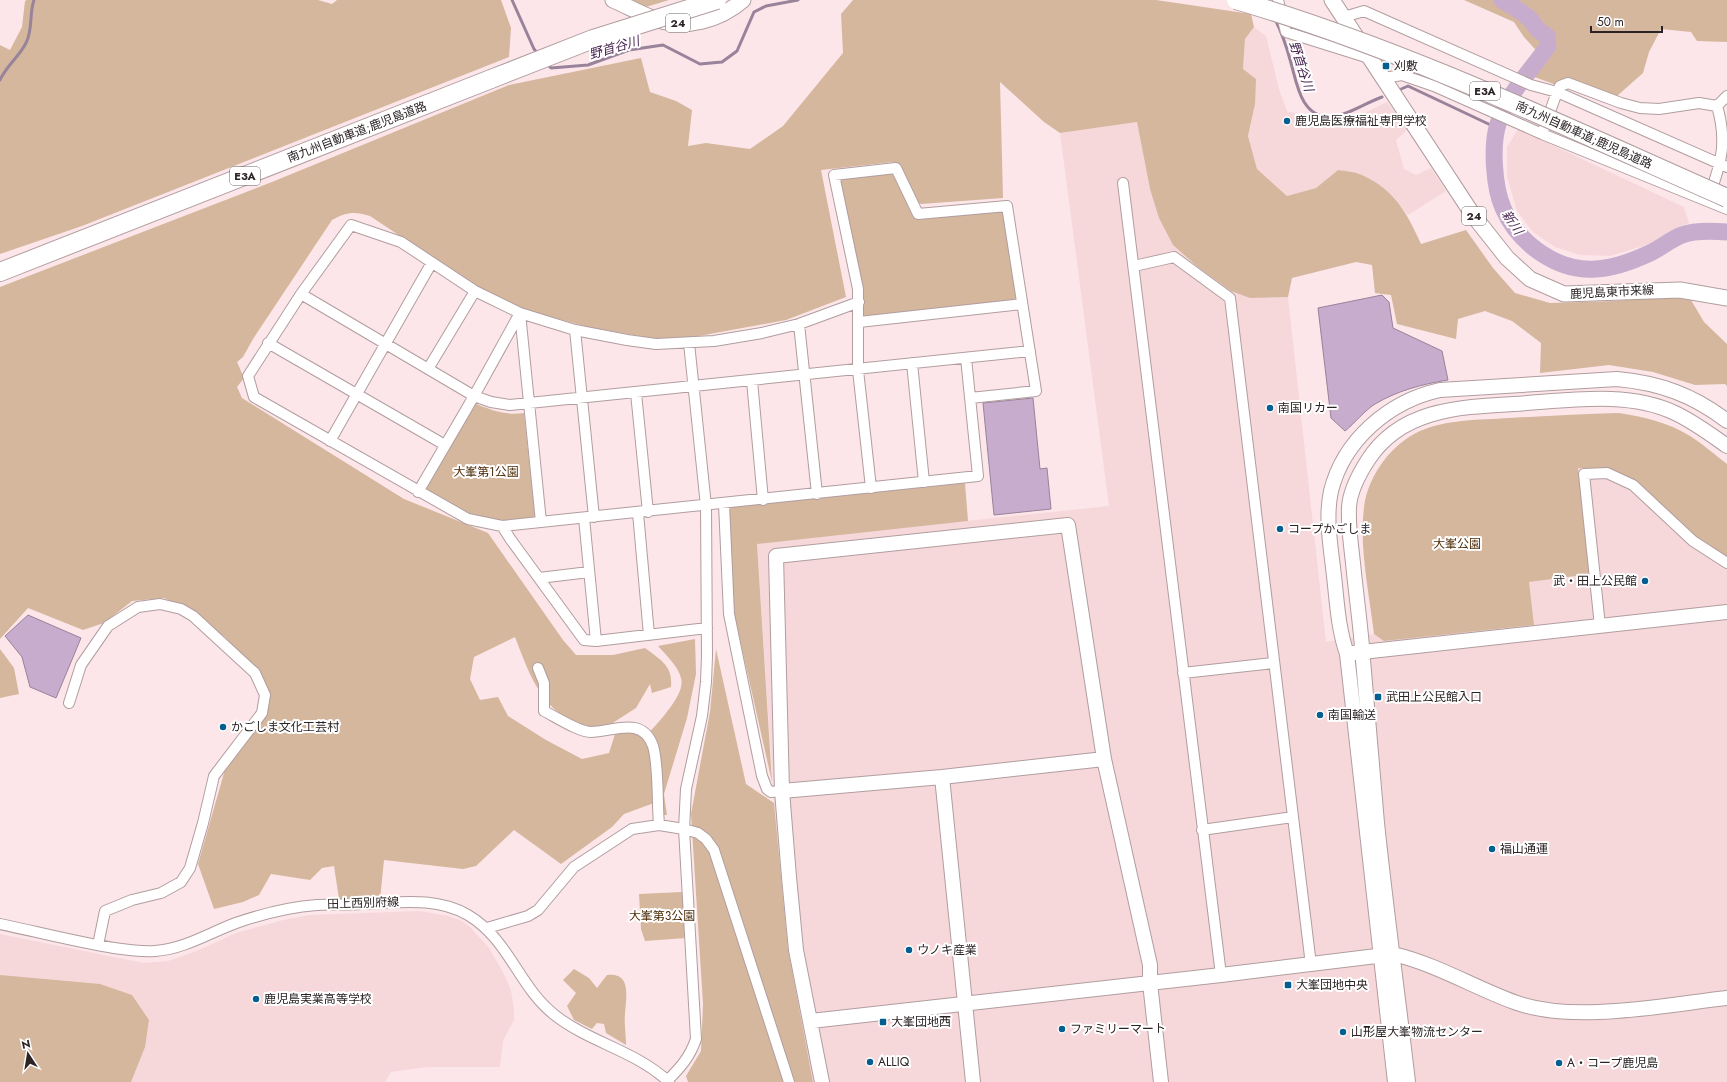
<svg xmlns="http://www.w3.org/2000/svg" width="1727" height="1082" viewBox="0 0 1727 1082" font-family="Jost,'Noto Sans JP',sans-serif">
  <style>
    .built { fill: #f6d8db }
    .green { fill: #d5b79d }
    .water { fill: #c7accd; stroke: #98839a }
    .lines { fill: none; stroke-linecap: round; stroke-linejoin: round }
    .stream { stroke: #98839a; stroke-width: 3 }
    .river { stroke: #c7accd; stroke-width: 17 }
    .street-casing { stroke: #b19d9f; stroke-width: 12 }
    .secondary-casing { stroke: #b19d9f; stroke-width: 16 }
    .primary-casing { stroke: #b19d9f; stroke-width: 17 }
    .highway-casing { stroke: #b19d9f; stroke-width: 20 }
    .street { stroke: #fff; stroke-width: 10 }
    .secondary { stroke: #fff; stroke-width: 14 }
    .primary { stroke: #fff; stroke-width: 15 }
    .highway { stroke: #fff; stroke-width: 18 }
    .highway-bridge-casing { stroke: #b19d9f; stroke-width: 20; stroke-linecap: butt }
    .highway-bridge { stroke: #fff; stroke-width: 18 }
    .poi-dot { fill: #045e8f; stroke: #fff; stroke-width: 1.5 }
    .labels { text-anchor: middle; stroke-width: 4; stroke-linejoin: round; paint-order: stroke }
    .shield { fill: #fff; stroke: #6b6566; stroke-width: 1 }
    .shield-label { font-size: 11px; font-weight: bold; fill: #2b2324 }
    .poi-label { font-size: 12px; fill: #2b2324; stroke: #fff; text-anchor: start }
    .street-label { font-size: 12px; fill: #2b2324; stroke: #fff }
    .park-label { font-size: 12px; fill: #4e2c09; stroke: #fff }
    .water-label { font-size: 13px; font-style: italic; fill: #482551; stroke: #fff }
  </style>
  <rect width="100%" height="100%" fill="#fce6e9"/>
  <path class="built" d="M 1254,27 L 1266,36 L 1279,89 L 1287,111 L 1322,121 L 1326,126 L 1346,122 L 1387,102 L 1407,130 L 1396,140 L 1404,169 L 1416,175 L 1431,168 L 1446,191 L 1408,215 L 1393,196 L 1338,170 L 1316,188 L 1287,196 L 1257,169 L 1248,136 L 1255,104 L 1243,69 L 1245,39 Z
    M 1137,122 L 1150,189 L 1250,298 L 1288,297 L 1326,642 L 1374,634 L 1377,635 L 1578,468 L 1608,469 L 1727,558 L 1727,1082 L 813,1082 L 788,949 L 774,803 L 757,543 L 1109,506 L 1060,133 Z
    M 1518,129 L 1684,207 L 1689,223 L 1650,244 L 1610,256 L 1580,255 L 1555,247 L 1533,232 L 1517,211 L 1507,176 L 1507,147 Z
    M 420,911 L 448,916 L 460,920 L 470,927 L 489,948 L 503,972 L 511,990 L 514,1009 L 514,1020 L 503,1041 L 500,1067 L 427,1067 L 391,1072 L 385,1082 L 0,1082 L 0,934 L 144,963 L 168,961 L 199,950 L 236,933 L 283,920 L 309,915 Z"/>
  <path class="green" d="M 27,0 L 318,0 L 332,4 L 337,0 L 501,0 L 511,28 L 509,57 L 82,226 L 0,254 L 0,45 L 10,50 L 22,27 L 25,1 Z
    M 632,0 L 669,0 L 646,7 Z
    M 853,0 L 1156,0 L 1251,14 L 1254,27 L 1245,39 L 1243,69 L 1256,79 L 1255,104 L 1248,136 L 1257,169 L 1287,196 L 1316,188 L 1338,170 C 1345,171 1355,172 1362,175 C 1395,190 1407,213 1421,244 L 1466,230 L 1493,268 L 1515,293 L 1550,303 L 1616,301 L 1663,296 L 1691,300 L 1704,322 L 1727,344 L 1727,386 L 1725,384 L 1695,385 L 1653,372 L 1609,365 L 1540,373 L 1541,343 L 1512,321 L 1485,311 L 1458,319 L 1456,339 L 1397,324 L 1391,295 L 1375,293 L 1372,265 L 1356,262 L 1292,278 L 1288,297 L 1250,298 L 1231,291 L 1198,267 L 1173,245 L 1159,218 L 1150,189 L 1137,122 L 1060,133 L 1044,122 L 1000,82 L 1003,198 L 921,204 L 913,200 L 901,171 L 893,162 L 821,170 L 846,297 L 786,320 L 688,338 L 650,338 L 588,327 L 523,309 L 469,282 L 370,216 C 354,211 346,212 332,220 L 253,339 L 243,357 L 237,362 L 244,378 L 237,387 L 242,398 L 404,499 L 488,533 L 563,640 L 576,655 L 613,655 L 645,648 C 661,660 673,666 671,687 L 652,693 L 650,684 L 636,708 L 611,724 L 588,730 C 580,725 570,721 562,715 C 536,697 526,665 515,637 L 474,657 L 470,679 L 480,700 L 498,697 L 508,716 L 546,740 L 582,759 L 609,753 L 617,728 L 634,723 L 649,733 C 659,721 686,694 681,678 C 678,666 666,655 658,646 L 695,639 L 696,674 L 687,718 L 664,794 L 667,815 L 661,815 L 654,803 L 624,814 L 612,827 L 561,864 L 514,830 L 476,866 L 463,869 L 384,860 L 380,900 L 339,899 L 334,866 L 322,868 L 310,880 L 271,874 L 259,895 L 243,902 L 214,909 L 198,864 L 226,766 L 263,721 L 268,695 L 254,667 L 224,636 L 204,628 L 194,612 L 164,598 L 132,601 L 104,623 L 83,630 L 28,608 L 0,639 L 0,287 L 272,182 L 509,85 L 641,58 L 650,92 L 676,101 L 692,110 L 688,146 L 706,143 L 750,149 L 783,126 L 843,53 L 841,14 Z
    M 1464,0 L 1727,0 L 1727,42 L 1697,41 L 1691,32 L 1661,29 L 1649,52 L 1643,73 L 1608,104 L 1529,75 L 1544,59 L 1524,37 L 1514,22 Z
    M 889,172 L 895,176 L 916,220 L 1001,210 L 1004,211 L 1018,298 L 1016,301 L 866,317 L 863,314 L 863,300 L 839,183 L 843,178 Z
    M 474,403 C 491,410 506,416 524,413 L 535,515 L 533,520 L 503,522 L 477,517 L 427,491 L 426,486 Z
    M 1619,413 C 1643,417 1668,422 1690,436 C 1703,444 1715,455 1727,464 L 1727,558 L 1694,536 L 1608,469 L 1578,468 L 1590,574 L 1529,582 L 1534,625 L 1384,641 L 1374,634 C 1369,592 1359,548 1364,507 C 1368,476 1391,444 1420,431 C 1448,419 1479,420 1509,418 C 1546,416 1582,414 1619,413 Z
    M 965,483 L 968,521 L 757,544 L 772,782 L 732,604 L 729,510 L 732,507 Z
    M 0,649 L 14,668 L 19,694 L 0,698 Z
    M 716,649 L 746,784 L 774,803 L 788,949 L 813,1082 L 688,1082 L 686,1076 L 701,1051 L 703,1004 L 691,814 L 710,712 Z
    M 682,892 L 686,938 L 645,941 L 641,929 L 639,894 Z
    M 574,969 L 589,978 L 597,988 L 607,975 C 632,972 626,997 625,1014 C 624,1024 626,1035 626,1045 L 606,1033 L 604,1024 L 597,1023 L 592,1029 L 574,1020 L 567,1006 L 576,993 L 563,980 Z
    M 0,975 L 100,984 L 132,995 L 149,1020 L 145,1047 L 131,1082 L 0,1082 Z"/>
  <path class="water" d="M 1382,295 L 1389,302 L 1393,328 L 1442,351 L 1448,380 C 1422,384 1397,391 1375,404 C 1364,411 1355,423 1345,431 L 1331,418 L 1318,308 Z
    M 1033,398 L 1040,469 L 1047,468 L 1051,509 L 994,515 L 983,403 Z
    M 28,615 L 81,638 L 56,698 L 30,687 L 22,657 L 5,636 Z"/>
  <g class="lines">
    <path class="stream" d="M 512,0 L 534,49 L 538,54
      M 1275,19 C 1282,33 1287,48 1291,63 C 1297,84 1301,117 1330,117 C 1345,117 1367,102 1382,97
      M 547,64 L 551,68 L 588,65 L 629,50 L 663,45 L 700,64 L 722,62 L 737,51 L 754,12 L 766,6 L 798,0
      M 0,80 C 6,66 19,57 26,43 C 33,30 29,14 34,0
      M 1399,90 L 1408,86 L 1497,128"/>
    <path class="river" d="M 1502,0 C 1511,6 1523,12 1531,20 C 1537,29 1537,30 1547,36 L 1548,46 C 1531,71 1507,94 1498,124 C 1491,146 1494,187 1503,208 C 1518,243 1557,272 1596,269 C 1615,268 1633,261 1650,253 C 1661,248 1671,239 1682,235 C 1695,230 1714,231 1727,232"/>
    <g class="street-casing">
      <path id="street" d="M 1278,0 L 1286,32 L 1369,58
        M 1344,17 L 1364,11 L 1531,85 L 1557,92 L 1727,167
        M 1385,80 L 1390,77 L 1402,75 L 1434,86 L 1542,134 L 1727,209
        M 1542,134 L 1557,92 L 1560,86 L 1568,83 L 1621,103 L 1640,108 L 1659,109 L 1699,103 L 1717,106
        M 1123,183 L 1221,975
        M 1710,194 C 1722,161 1727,140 1717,106 L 1727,96
        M 1134,266 L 1174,257 L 1230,298 L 1311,965
        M 301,294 L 474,396 L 491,402 L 510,405 L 1030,351
        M 859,302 L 799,324 L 762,333 L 714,341 L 656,344 L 627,340 L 575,330 L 520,313 L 475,291 L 401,242 L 351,225 L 301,294 L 248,376 L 254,397 L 468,519 L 502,526 L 978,476 L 966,358
        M 520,313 L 541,522
        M 859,322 L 1022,304
        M 799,324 L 817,494
        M 575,330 L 594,517
        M 268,343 L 445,445
        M 912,363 L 924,482
        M 428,369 L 475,291
        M 752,381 L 763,500
        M 636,393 L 648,512
        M 330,441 L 431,264
        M 871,488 L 858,370 L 858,289 L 834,175 L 896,168 L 918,214 L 1007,206 L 1036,391 L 970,398
        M 418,492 L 474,396 L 520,313
        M 724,504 L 729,614 L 762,776 L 767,789 L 771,792 L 782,791
        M 638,513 L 649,635
        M 584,518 L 596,641
        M 502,526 L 511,540 L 584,640 L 596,641 L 707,628
        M 539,578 L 589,572
        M 1600,626 L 1584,474 L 1607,473 L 1633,485 L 1693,541 L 1727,563
        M 538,668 L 544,683 L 544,711 C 556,717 579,732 591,732 C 613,732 642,715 653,746 C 659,766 657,803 659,825
        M 1183,673 L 1273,663
        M 69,703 L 81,665 L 108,626 L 138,607 L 160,604 L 181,609 L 193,616 L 255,673 L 265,695 L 262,713 L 214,776 L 203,823 L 190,868 L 181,882 L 161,893 L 132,900 L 105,911 L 98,945
        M 1202,830 L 1293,817
        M 0,924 C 38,932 76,942 114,948 C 128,950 141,952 155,951 C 184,949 209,933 236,923 C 262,914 289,907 317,905 C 332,904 347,905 362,904 C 398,903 435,896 468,915 C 510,940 518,987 556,1016 C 591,1043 636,1051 669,1082
        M 487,928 L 528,916 L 538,910 L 574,867 L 632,829 L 659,825 L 684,829 L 698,833 L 706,839 L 714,850 L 789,1082
        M 667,1081 C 680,1068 690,1057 696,1039 L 684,829 L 686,789 L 702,716 L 706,682 L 707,656 L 706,506 L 689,343"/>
    </g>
    <g class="secondary-casing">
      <path id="secondary" d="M 1353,653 L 1727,612
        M 942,777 L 973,1082
        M 782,791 L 942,777 L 1104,759
        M 811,1021 L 1221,975 L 1393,954 C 1436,964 1473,987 1514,1002 C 1574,1024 1664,1005 1727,998
        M 822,1082 L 796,950 L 789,877 L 782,791 L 776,556 L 1068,525 L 1104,759 L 1150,965 L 1150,983 L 1161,1082
        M 1395,1082 L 1347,654 C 1338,628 1337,602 1334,576 C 1331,548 1325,518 1331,491 C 1344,439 1390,401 1440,390 L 1617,379 C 1660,383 1693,395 1727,421
        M 1408,1082 C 1398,996 1386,909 1377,823 C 1372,769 1368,714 1363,660 C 1361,627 1356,595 1353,563 C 1351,544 1348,526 1349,507 C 1350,490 1359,474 1368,460 C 1401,409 1459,407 1514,404 C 1566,401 1627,390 1675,413 C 1694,422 1710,434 1727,446"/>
    </g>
    <g class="primary-casing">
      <path id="primary" d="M 613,0 C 627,6 641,14 655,19 C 685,30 720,20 743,0
        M 1332,0 L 1473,215 L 1507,258 L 1530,279 L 1564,294 L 1680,290 L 1727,298"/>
    </g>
    <g class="highway-casing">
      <path id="highway" d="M 0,272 L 491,79"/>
    </g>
    <use href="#street" class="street"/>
    <use href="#secondary" class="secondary"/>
    <use href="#primary" class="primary"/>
    <use href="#highway" class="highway"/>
    <g class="highway-bridge-casing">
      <path id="highway-bridge" d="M 1236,0 C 1406,50 1566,127 1727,198
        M 491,79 L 593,39 L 717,0"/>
    </g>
    <use href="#highway-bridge" class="highway-bridge"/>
  </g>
  <g class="poi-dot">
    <rect x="1382" y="62" width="8" height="8" rx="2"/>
    <circle cx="1287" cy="121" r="4"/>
    <circle cx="1270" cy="408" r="4"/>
    <circle cx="1280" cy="529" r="4"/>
    <circle cx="1645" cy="581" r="4"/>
    <rect x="1374" y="693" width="8" height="8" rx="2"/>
    <circle cx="1320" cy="715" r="4"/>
    <circle cx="223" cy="727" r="4"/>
    <circle cx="1492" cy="849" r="4"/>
    <circle cx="909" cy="950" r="4"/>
    <rect x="1284" y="981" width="8" height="8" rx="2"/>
    <circle cx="256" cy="999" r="4"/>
    <rect x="879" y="1018" width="8" height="8" rx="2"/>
    <circle cx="1062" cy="1029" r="4"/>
    <circle cx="1343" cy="1032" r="4"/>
    <circle cx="870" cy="1062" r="4"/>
    <circle cx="1559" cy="1063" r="4"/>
  </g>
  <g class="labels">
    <g class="shield">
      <rect x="666" y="14" width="24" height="18" rx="3"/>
      <rect x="1470" y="82" width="30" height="18" rx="3"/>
      <rect x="230" y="167" width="30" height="18" rx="3"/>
      <rect x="1462" y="207" width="24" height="18" rx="3"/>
    </g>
    <g class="shield-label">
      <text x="678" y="27">24</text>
      <text x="1485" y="95">E3A</text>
      <text x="245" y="180">E3A</text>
      <text x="1474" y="220">24</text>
    </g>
    <g class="poi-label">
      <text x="1394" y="70">刈敷</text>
      <text x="1295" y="125">鹿児島医療福祉専門学校</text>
      <text x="1278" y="412">南国リカー</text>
      <text x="1288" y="533">コープかごしま</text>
      <text x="1637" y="585" text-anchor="end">武・田上公民館</text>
      <text x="1386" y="701">武田上公民館入口</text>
      <text x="1328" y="719">南国輸送</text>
      <text x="231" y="731">かごしま文化工芸村</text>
      <text x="1500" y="853">福山通運</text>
      <text x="917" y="954">ウノキ産業</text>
      <text x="1296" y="989">大峯団地中央</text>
      <text x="264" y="1003">鹿児島実業高等学校</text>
      <text x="891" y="1026">大峯団地西</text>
      <text x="1070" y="1033">ファミリーマート</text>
      <text x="1351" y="1036">山形屋大峯物流センター</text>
      <text x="878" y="1066">ALLIQ</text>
      <text x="1567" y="1067">A・コープ鹿児島</text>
    </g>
    <g class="street-label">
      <text transform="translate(357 132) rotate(-21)" y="4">南九州自動車道;鹿児島道路</text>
      <text transform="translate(1584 135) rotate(24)" y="4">南九州自動車道;鹿児島道路</text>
      <text transform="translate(1612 292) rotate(-3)" y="4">鹿児島東市来線</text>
      <text transform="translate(363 903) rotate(-2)" y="4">田上西別府線</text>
    </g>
    <g class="park-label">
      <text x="486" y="476">大峯第1公園</text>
      <text x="1457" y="548">大峯公園</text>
      <text x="662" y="920">大峯第3公園</text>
    </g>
    <g class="water-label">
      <text transform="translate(614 47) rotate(-16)" y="5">野首谷川</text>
      <text transform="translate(1302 66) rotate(72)" y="5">野首谷川</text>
      <text transform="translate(1513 222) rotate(56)" y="5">新川</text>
    </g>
  </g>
  <g transform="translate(28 1054) rotate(348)" stroke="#ffffff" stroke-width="3" paint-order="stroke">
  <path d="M0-3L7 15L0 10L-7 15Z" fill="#2b2324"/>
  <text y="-6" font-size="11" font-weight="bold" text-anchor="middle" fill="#2b2324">N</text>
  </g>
  <path d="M1591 26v6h71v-6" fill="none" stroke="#2b2324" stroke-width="2"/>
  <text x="1597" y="26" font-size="12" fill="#2b2324" stroke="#ffffff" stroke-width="3" paint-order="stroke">50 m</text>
</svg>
